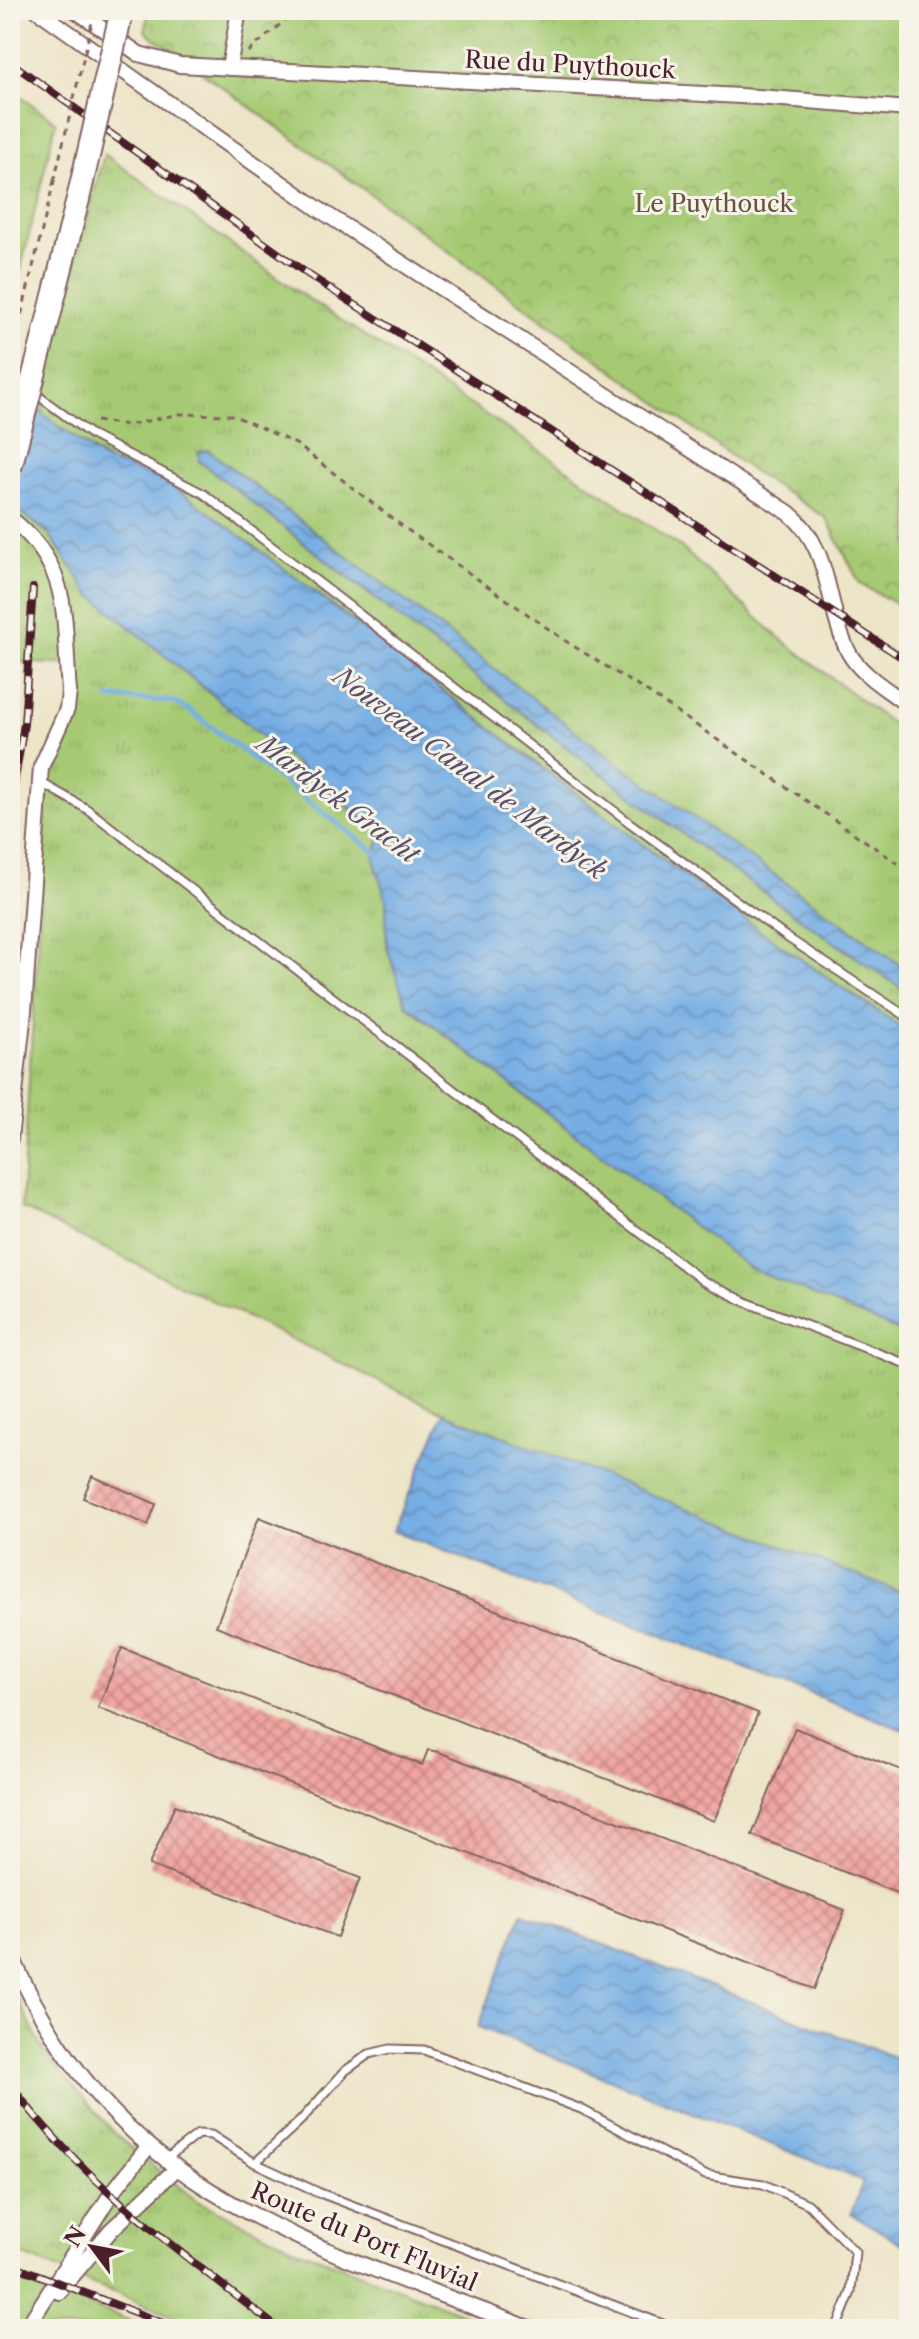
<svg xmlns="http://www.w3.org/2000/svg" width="919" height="2339" viewBox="0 0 919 2339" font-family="'Libre Caslon Text',serif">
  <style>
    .grass { fill: url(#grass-tufts); stroke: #78744f; stroke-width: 2 }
    .park { fill: url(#park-crowns); stroke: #78744f; stroke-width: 2 }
    .water { fill: url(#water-waves); stroke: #606688; stroke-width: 2 }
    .pier { fill: #ede5c8 }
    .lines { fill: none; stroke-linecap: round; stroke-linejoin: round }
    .stream { stroke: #75ade4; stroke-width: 5 }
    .building { fill: url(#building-cross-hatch) }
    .lane-casing { stroke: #836462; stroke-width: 11 }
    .street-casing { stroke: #836462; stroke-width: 18 }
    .primary-casing { stroke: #836462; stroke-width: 26 }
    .path { stroke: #836462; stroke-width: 3; stroke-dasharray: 6 6; stroke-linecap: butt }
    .lane { stroke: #fff; stroke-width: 7 }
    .street { stroke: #fff; stroke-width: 14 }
    .primary { stroke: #fff; stroke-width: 22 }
    .rail-casing { stroke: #4a1f2b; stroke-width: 8 }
    .rail { stroke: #f7f3e8; stroke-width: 5; stroke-dasharray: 15; stroke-linecap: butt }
    .primary-bridge-casing { stroke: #836462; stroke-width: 26; stroke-linecap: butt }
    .path-bridge { stroke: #836462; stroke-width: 3; stroke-dasharray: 6 6; stroke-linecap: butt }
    .primary-bridge { stroke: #fff; stroke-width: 22 }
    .labels { text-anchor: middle; stroke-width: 6; stroke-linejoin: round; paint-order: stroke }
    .street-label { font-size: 24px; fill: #4a1f2b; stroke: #f7f3e8 }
    .park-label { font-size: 24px; fill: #665241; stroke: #f7f3e8 }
    .water-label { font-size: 26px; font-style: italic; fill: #59516c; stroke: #f7f3e8 }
  </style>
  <defs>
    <pattern id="grass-tufts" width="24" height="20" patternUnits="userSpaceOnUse" patternTransform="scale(2)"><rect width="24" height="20" fill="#a6ca73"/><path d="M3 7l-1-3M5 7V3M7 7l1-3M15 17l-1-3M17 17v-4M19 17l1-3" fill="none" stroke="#90ad64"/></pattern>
    <pattern id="park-crowns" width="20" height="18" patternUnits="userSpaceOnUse" patternTransform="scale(2)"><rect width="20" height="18" fill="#a6ca73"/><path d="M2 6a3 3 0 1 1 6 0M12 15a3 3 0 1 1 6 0" fill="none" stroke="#90ad64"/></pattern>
    <pattern id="water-waves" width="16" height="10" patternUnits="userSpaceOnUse" patternTransform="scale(2)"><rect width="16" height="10" fill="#75ade4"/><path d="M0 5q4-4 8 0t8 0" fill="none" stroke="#628cb9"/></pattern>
    <pattern id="building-cross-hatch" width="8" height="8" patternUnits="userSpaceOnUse" patternTransform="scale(2)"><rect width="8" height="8" fill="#f1a5a0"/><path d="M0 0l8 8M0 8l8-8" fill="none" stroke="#c58683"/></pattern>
  </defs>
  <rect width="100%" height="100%" fill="#f7f3e8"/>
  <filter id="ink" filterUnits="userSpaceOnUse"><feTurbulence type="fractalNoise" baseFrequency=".0125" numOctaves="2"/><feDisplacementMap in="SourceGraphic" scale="16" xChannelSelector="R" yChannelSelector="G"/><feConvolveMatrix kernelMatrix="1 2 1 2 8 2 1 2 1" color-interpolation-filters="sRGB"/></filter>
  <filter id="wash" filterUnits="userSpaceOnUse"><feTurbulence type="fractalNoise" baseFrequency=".006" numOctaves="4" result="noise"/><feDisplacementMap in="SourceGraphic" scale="32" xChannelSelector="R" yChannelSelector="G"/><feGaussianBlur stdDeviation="1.8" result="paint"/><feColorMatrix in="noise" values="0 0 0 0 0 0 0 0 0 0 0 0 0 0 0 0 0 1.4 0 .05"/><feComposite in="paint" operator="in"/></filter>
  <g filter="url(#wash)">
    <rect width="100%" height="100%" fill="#ede5c8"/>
    <path class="grass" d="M 10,88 L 56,122 L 10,314 Z
      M 104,154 L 304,296 L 526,441 L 682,548 L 777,636 L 909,737 L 909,971 L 608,756 L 208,450 L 199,452 L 199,461 C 432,643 663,829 909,993 L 909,1032 C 654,867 425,670 180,491 L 167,483 L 113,465 L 42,414 L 44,385 Z
      M 16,509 L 49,534 L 89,593 L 381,834 L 374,859 L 386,899 L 387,947 L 406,1005 L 749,1268 L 909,1335 L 909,1596 L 444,1413 L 21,1208 L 49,768 L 51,754 L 77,709 L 80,665 L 13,662 L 10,682 L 10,529 Z
      M 10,1983 L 43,2051 L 118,2137 L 197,2201 L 297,2249 L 502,2329 L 204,2329 L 10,2250 Z
      M 10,2274 L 151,2329 L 10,2329 Z"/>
    <path class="park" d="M 149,10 L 909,10 L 909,611 L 860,584 L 826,518 L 752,471 L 145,31 Z"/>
    <path class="water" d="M 10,389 L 104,460 L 155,477 L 180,491 C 425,670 654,867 909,1032 L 909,1335 L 749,1268 L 406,1004 L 387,947 L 386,899 L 374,859 L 381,834 L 89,593 L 49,534 L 10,504 Z
      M 208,450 L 608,756 L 909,971 L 909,993 C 663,829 432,642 199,461 L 199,452 Z
      M 444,1413 L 909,1596 L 909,1732 L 393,1531 Z
      M 522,1913 L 909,2063 L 909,2248 L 851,2214 L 863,2181 L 478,2027 Z"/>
    <path class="pier" d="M 10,385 L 35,403 L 10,505 Z"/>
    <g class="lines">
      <path class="stream" d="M 108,698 L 171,701 L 189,710 L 379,855"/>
    </g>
    <g id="blocks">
      <path class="building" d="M 92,1476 L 156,1504 L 148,1525 L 83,1498 Z
        M 259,1517 L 758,1713 L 714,1821 L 216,1626 Z
        M 122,1648 L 422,1765 L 428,1750 L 439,1752 L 845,1910 L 814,1989 L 98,1708 Z
        M 795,1728 L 909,1773 L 909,1898 L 752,1835 Z
        M 175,1805 L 360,1878 L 337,1937 L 149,1865 Z"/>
    </g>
  </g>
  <g filter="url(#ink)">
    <use href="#blocks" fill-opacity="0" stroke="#836462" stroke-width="2"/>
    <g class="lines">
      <g class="lane-casing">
        <path id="lane" d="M 10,375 L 93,436 L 204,494 L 630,823 L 785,936 L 909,1018
          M 40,782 L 87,809 L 703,1281 L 748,1303 L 909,1365
          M 166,2159 L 198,2134 L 211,2135 L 255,2163 L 320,2193 L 676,2329
          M 255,2163 L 301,2120 L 345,2071 L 369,2054 L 390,2049 L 424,2050 L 581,2109 L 705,2175 L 763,2184 L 808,2204 L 855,2252 L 851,2292 L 836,2329"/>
      </g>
      <g class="street-casing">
        <path id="street" d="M 37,10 L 320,210 L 789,513 C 833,549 825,607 849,653 C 861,675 890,691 909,706
          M 75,10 L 139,54 L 180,65 L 758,97 L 909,109
          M 229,68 L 239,10
          M 10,518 C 73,567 63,619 69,692 L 67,709 L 41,767 L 24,1011 L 10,1139
          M 10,1952 C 114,2197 306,2241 531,2329
          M 59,2292 L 111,2230 L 176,2169
          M 26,2329 L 111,2194 L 148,2147"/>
      </g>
      <g class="primary-casing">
        <path id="primary" d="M 43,340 L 78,199"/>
      </g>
      <path class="path" d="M 248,52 L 297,10
        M 10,361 L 54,181
        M 96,421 L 129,425 L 179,414 L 233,415 L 296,444 L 402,526 L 570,644 L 652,695 L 909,871"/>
      <use href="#lane" class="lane"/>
      <use href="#street" class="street"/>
      <use href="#primary" class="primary"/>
      <g class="rail-casing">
        <path id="rail" d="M 10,62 L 309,275 L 909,662
          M 10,810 L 24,724 L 33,588
          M 10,2084 C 83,2183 184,2255 279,2329
          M 10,2264 L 178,2329"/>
      </g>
      <use href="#rail" class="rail"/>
      <g class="primary-bridge-casing">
        <path id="primary-bridge" d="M 78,199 L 122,10
          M 10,468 L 43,340"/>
      </g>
      <path class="path-bridge" d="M 54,181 L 95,10"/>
      <use href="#primary-bridge" class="primary-bridge"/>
    </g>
  </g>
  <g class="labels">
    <g class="street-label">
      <text transform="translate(570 65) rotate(3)" y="8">Rue du Puythouck</text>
      <text transform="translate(364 2237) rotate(23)" y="8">Route du Port Fluvial</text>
    </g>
    <g class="park-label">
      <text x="714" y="212">Le Puythouck</text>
    </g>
    <g class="water-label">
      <text transform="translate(470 773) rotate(37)" y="9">Nouveau Canal de Mardyck</text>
      <text transform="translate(338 799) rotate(37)" y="9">Mardyck Gracht</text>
    </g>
  </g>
  <rect width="919" height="2339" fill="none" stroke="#f7f3e8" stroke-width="40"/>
  <g transform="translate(92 2247) rotate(302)" stroke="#f7f3e8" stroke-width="6" paint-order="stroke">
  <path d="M0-6L14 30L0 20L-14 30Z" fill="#4a1f2b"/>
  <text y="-12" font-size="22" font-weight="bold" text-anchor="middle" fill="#4a1f2b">N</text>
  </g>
</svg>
